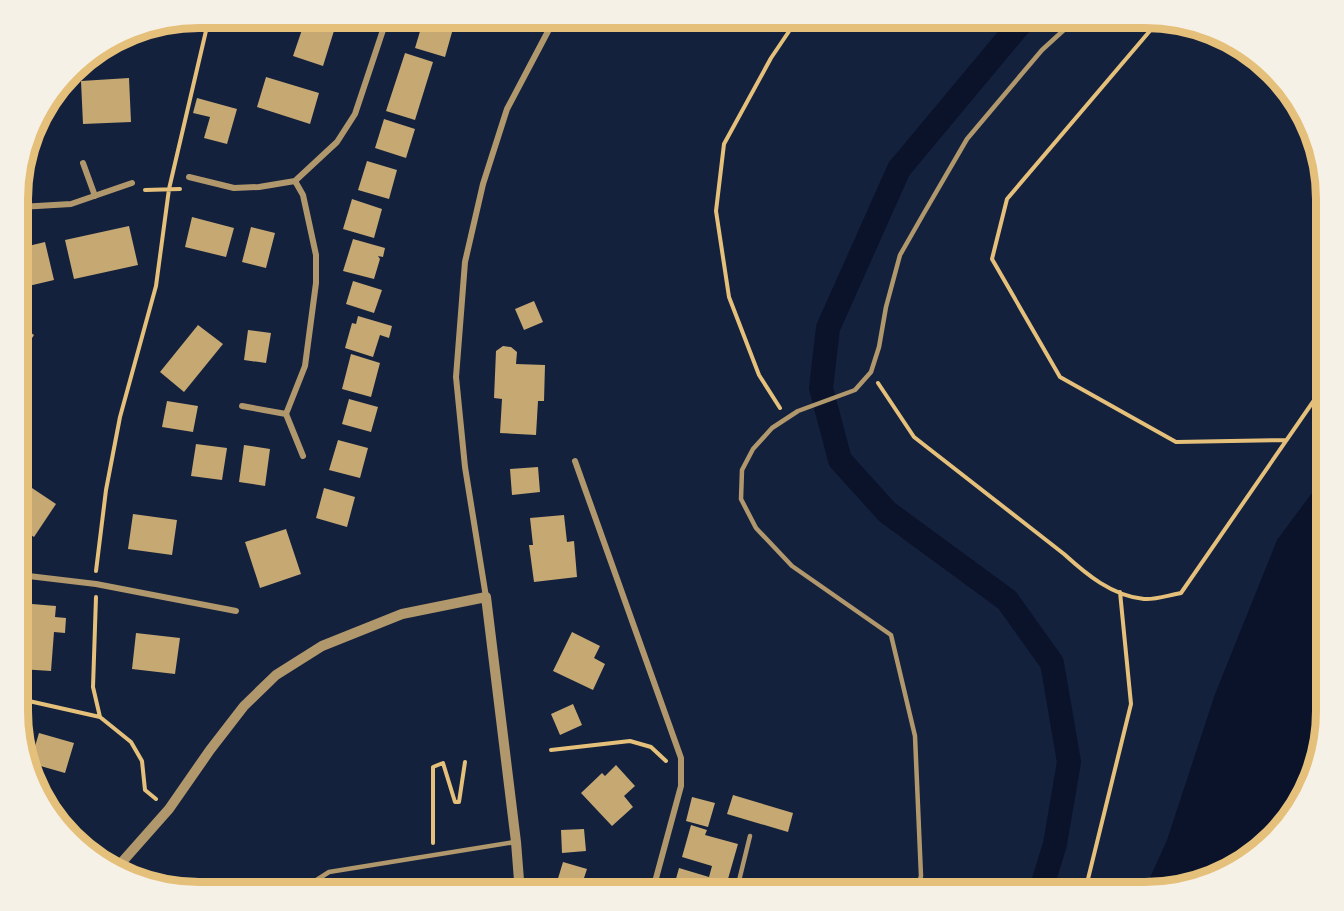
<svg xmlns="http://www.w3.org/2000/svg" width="1344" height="911" viewBox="0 0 1344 911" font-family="Mulish,sans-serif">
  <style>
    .water { fill: #0b132b }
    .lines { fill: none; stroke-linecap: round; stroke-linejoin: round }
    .canal { stroke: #0b132b; stroke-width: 24 }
    .building { fill: #c6a872 }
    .path { stroke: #e5c07b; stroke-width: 4 }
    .service { stroke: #b1986c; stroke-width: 4.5 }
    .minor { stroke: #b1986c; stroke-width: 6 }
    .tertiary { stroke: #b1986c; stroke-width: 10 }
    .rim { fill: none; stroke: #e5c07b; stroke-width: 8 }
  </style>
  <rect width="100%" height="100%" fill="#14213d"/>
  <path class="water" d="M 1326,474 L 1326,722 L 1268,839 L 1225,874 L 1143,893 L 1167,840 L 1215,694 L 1277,540 Z"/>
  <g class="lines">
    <path class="canal" d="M 1025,18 L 899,169 L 828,328 L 821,388 L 840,460 L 887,512 L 1007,600 L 1052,663 L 1069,762 L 1055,844 L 1040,893"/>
  </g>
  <path class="building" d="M 306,18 L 338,18 L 323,66 L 293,56 Z
    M 424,18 L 456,18 L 445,57 L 415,48 Z
    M 405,53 L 433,62 L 415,120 L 386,111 Z
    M 266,77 L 319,93 L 310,124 L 257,107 Z
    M 129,78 L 131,122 L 83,124 L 81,81 Z
    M 197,98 L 237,109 L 227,144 L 204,138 L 210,117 L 193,113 Z
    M 384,119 L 415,129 L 406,158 L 375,148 Z
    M 31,140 L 32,183 L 20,183 L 20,176 Z
    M 367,161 L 397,170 L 389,199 L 358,190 Z
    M 352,199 L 382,209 L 374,238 L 343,229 Z
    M 192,217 L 234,228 L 226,257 L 185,247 Z
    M 129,226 L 138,265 L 74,279 L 65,240 Z
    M 251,227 L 275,233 L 266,268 L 242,262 Z
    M 353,239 L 385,248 L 383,257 L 378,256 L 380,259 L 374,279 L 343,271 Z
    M 45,242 L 54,280 L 20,288 L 20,248 Z
    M 353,281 L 382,290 L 374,313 L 346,304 Z
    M 534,301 L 543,322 L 524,330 L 515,309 Z
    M 358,316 L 392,326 L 389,338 L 380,335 L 373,357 L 345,348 L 352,323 L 356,324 Z
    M 20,325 L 34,335 L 20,357 Z
    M 198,325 L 223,344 L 184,392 L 160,372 Z
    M 248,330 L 271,333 L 266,363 L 244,360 Z
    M 503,346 L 511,347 L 517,352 L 516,364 L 545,365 L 544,401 L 538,401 L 536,435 L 500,433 L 502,399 L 494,398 L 496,351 Z
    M 351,354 L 380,363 L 371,397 L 342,389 Z
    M 349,399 L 378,407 L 371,432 L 342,424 Z
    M 167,401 L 198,406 L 193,432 L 162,427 Z
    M 338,440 L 368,448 L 360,478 L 329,470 Z
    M 196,444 L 227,448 L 222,480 L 191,476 Z
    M 244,445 L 270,449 L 265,486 L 239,482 Z
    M 538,467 L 540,492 L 512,495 L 510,469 Z
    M 20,480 L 56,504 L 34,537 L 20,528 Z
    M 324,488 L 355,497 L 347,527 L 316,518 Z
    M 133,514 L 177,520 L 172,555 L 128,549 Z
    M 564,515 L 567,542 L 574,541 L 577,577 L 534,582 L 529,545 L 533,545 L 530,518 Z
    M 286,529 L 301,574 L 260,588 L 245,542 Z
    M 20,603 L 56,606 L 55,617 L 66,618 L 65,633 L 54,632 L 51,671 L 20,669 Z
    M 572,632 L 600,646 L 594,658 L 605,664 L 593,690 L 553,671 Z
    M 136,633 L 180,638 L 175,674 L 132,669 Z
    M 573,704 L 582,725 L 560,735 L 551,714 Z
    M 39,733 L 74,743 L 65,773 L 30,763 Z
    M 616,765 L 635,786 L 624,796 L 633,807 L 612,826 L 581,793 L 602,773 L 605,776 Z
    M 36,784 L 49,796 L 43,803 L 42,802 Z
    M 733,795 L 793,813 L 788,832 L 727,814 Z
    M 692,797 L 715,803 L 708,827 L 686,821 Z
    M 691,825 L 707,830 L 705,835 L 738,844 L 724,893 L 672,893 L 679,868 L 709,877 L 712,866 L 682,857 Z
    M 584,829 L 586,851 L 562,853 L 561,830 Z
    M 563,862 L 587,869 L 579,893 L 556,885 Z"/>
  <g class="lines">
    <path class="path" d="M 1160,19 L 1007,199 L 992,259 L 1060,377 L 1176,442 L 1286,440
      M 206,30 L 233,18
      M 145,190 L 180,189
      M 878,383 L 914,437 L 1064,554 C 1086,574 1112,596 1144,599 C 1155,600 1169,595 1181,593 L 1326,383
      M 780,408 L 759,375 L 729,297 L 716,211 L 724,144 L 771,58 L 798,18
      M 96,571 L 106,490 L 120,417 L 156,286 L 169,189 L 209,18
      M 96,597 L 93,687 L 100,717 L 131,742 L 142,761 L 145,790 L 156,799
      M 20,699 L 100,717
      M 551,750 L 630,741 L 651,747 L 666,761
      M 433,843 L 433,767 L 443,763 L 455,802 L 459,802 L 465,762
      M 1083,893 L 1088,879 L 1131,704 L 1120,592"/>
    <path class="service" d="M 307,893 L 315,881 L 329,872 L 515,842
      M 736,893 L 750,836
      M 916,893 L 921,876 L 915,736 L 891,635 L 792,566 L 756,528 L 741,499 L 742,470 L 753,449 L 772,428 L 798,411 L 855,390 L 871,372 L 879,347 L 886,307 L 900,255 L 924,213 L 967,139 L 1042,50 L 1077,18"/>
    <path class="minor" d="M 83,163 L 95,196
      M 189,177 L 234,188 L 259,187 L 295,181 L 337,142 L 355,114 L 387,18
      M 295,181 L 303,195 L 316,255 L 316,283 L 305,366 L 286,414 L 303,456
      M 20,207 L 71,204 L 132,183
      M 242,406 L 286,414
      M 575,461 L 681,758 L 681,786 L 652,893
      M 20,575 L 96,584 L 236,611
      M 486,597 L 465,467 L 456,377 L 465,262 L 483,184 L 507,109 L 555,18"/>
    <path class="tertiary" d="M 115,870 L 169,809 L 210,750 L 244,706 L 276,675 L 322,646 L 402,614 L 486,597 L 516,842 L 520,893"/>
  </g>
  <path d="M0 0H1344V911H0ZM199 28H1145A171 171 0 0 1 1316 199V711A171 171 0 0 1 1145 882H199A171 171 0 0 1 28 711V199A171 171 0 0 1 199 28Z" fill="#f6f1e7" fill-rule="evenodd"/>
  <path class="rim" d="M199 28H1145A171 171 0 0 1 1316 199V711A171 171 0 0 1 1145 882H199A171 171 0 0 1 28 711V199A171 171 0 0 1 199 28Z"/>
</svg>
